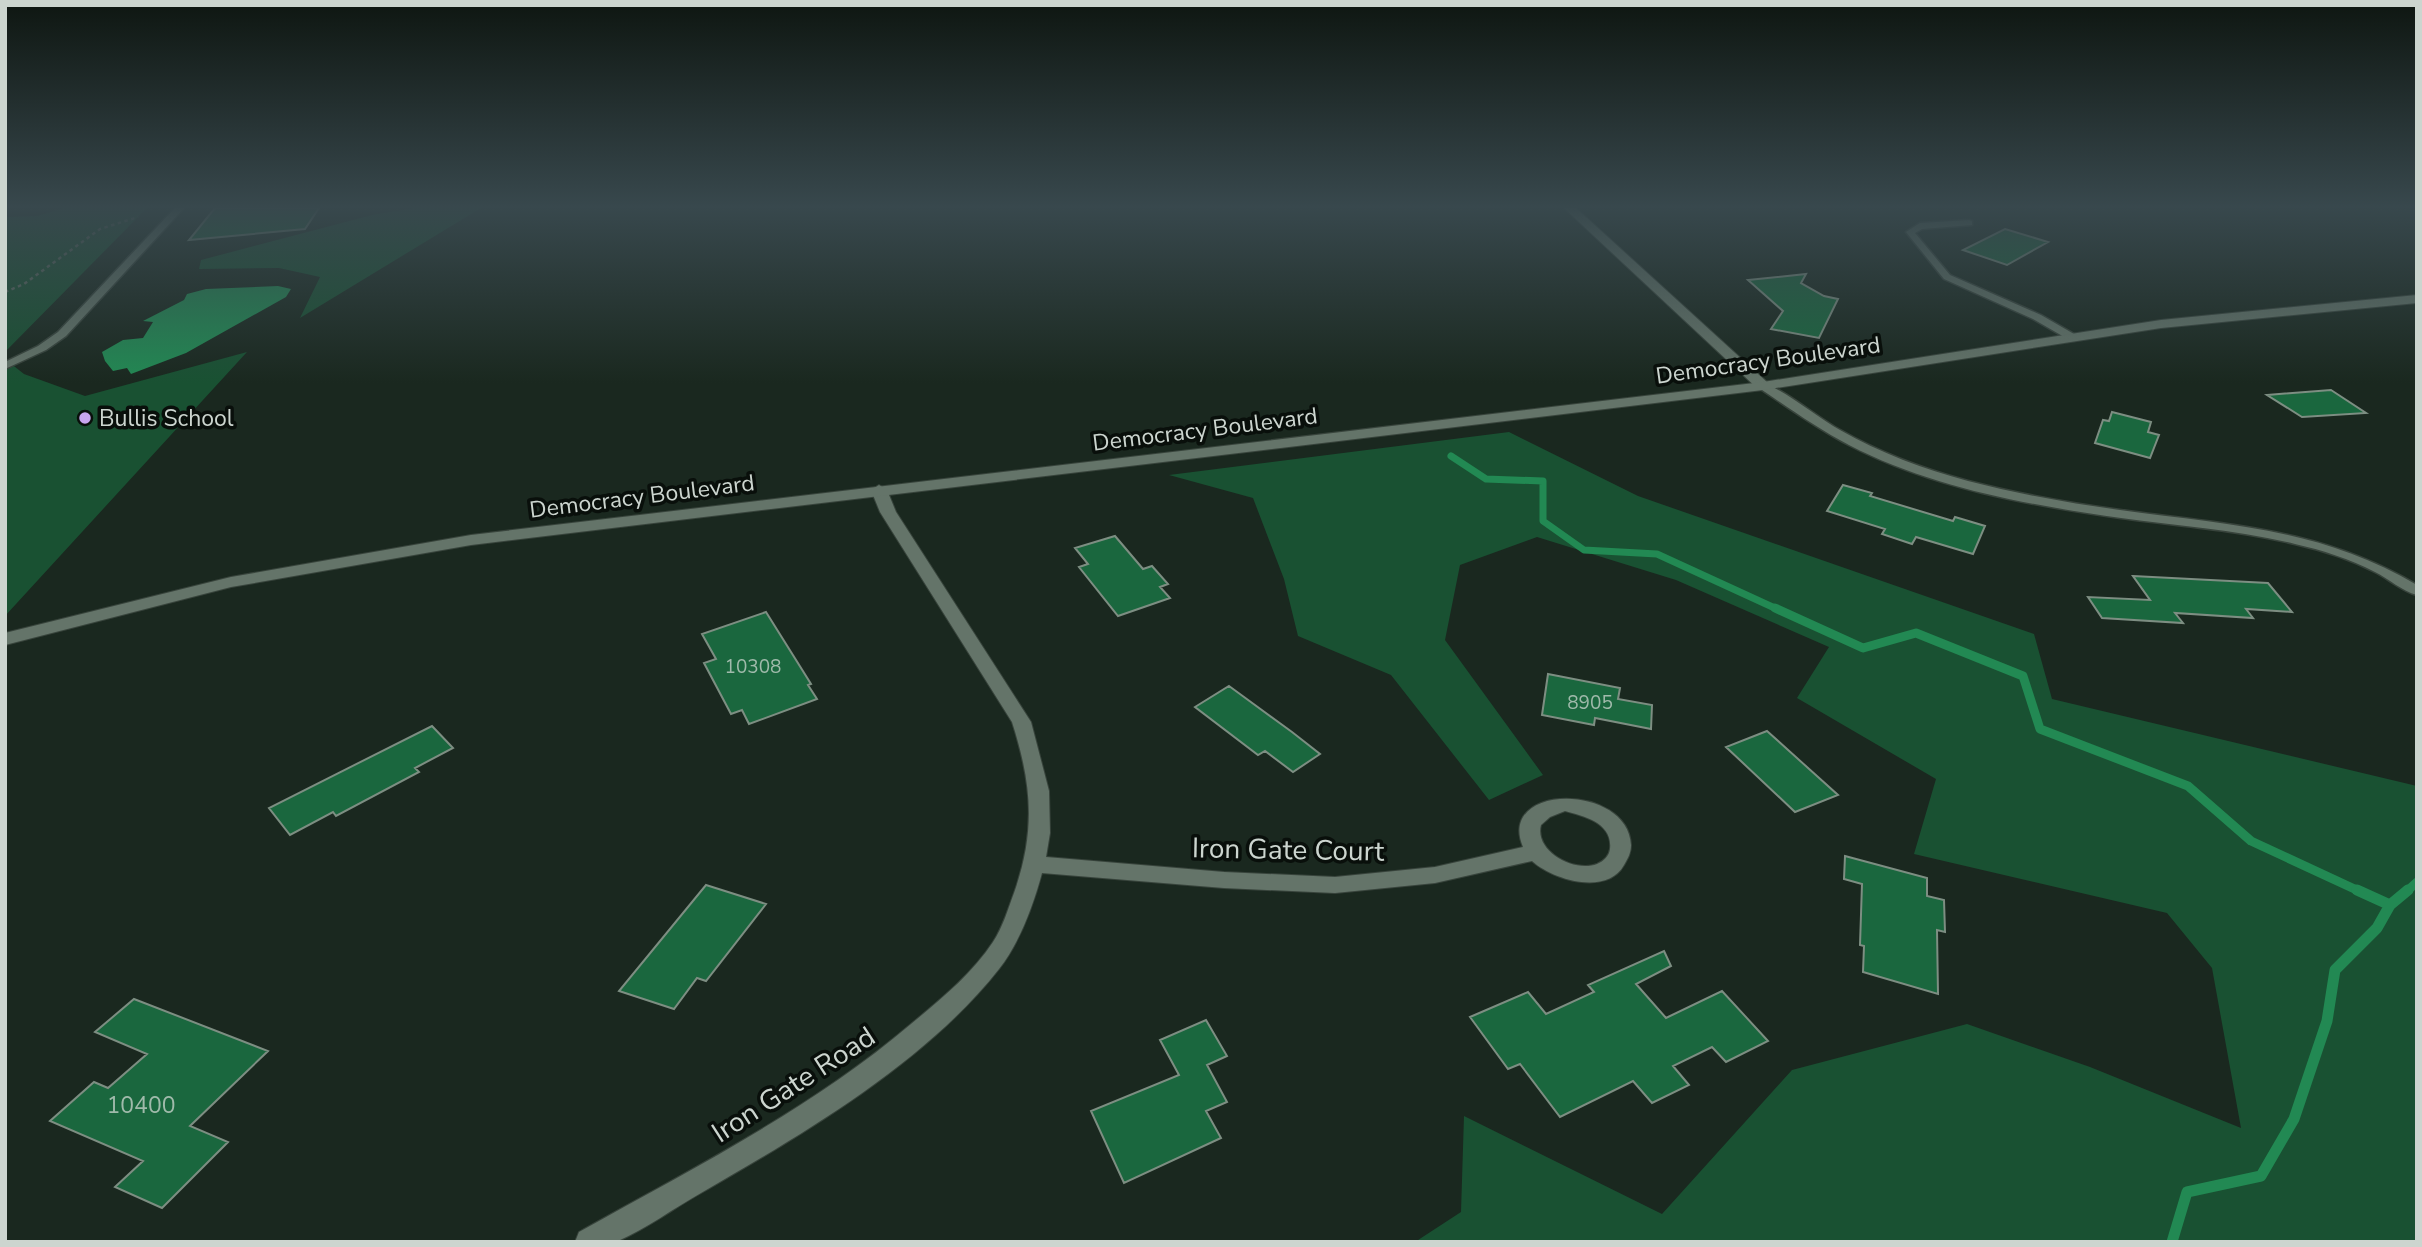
<svg xmlns="http://www.w3.org/2000/svg" width="2422" height="1247" viewBox="0 0 2422 1247" font-family="'Nunito Sans',sans-serif">
  <style>
    .green { fill: #195132 }
    .water { fill: #228953 }
    .lines { fill: none; stroke-linecap: round; stroke-linejoin: round }
    .stream-far2 { stroke: #228953; stroke-width: 7 }
    .stream-far1 { stroke: #228953; stroke-width: 9 }
    .stream { stroke: #228953; stroke-width: 11 }
    .building { fill: #1a673e; stroke: #7d8e82; stroke-width: 2 }
    .service-casing { stroke: #38443c; stroke-width: 3 }
    .minor-casing { stroke: #38443c; stroke-width: 2 }
    .secondary-casing { stroke: #38443c; stroke-width: 2 }
    .path { stroke: #5e6b63; stroke-width: 2.5; stroke-dasharray: 3.5 3.5; stroke-linecap: butt }
    .service { fill: #647469; fill-rule: evenodd }
    .minor { fill: #647469; fill-rule: evenodd }
    .secondary { fill: #647469; fill-rule: evenodd }
    .poi-dot { fill: #c8a6ef; stroke: #090f0b; stroke-width: 2.5 }
    .labels { text-anchor: middle; stroke-width: 7; stroke-linejoin: round; paint-order: stroke }
    .number-label { font-size: 19px; fill: #a0baab }
    .street-label { font-size: 23px; fill: #ccd5cf; stroke: #090f0b }
    .poi-label { font-size: 23px; fill: #ccd5cf; stroke: #090f0b; text-anchor: start }
    .near-number-label { font-size: 23px; fill: #a0baab }
    .near-street-label { font-size: 28px; fill: #ccd5cf; stroke: #090f0b }
  </style>
  <rect width="100%" height="100%" fill="#1a281f"/>
  <path class="green" d="M 64,208 L 147,208 L 5,352 L 5,217 L 37,216 Z
    M 414,208 L 481,208 L 300,318 L 320,277 L 279,268 L 199,269 L 201,260 L 372,215 Z
    M 247,352 L 5,616 L 5,359 L 24,374 L 85,396 Z
    M 1509,432 L 1638,496 L 2034,634 L 2052,699 L 2417,786 L 2417,1242 L 1415,1242 L 1461,1212 L 1464,1116 L 1662,1214 L 1792,1070 L 1967,1024 L 2090,1067 L 2241,1128 L 2212,968 L 2167,913 L 1914,854 L 1936,779 L 1797,698 L 1829,647 L 1676,580 L 1537,537 L 1460,565 L 1445,640 L 1543,775 L 1489,800 L 1391,675 L 1298,636 L 1284,579 L 1253,498 L 1169,475 Z"/>
  <path class="water" d="M 278,286 L 291,289 L 286,297 L 186,353 L 131,374 L 127,368 L 113,371 L 105,361 L 102,352 L 123,340 L 143,338 L 153,322 L 143,321 L 184,300 L 187,294 L 206,289 Z"/>
  <g class="lines">
    <path class="stream-far2" d="M 1451,456 L 1486,479 L 1543,481 L 1543,521 L 1584,550 L 1657,554 L 1779,610"/>
    <path class="stream-far1" d="M 1775,608 L 1863,648 L 1916,633 L 2023,676 L 2040,729 L 2188,786 L 2251,841 L 2361,892
      M 2406,892 L 2417,882"/>
    <path class="stream" d="M 2357,890 L 2390,905 L 2408,890
      M 2172,1242 L 2187,1192 L 2261,1176 L 2294,1119 L 2327,1021 L 2335,970 L 2377,928 L 2390,905"/>
  </g>
  <path class="building" d="M 215,208 L 319,208 L 305,229 L 189,240 Z
    M 2005,229 L 2048,242 L 2007,265 L 1963,250 Z
    M 1806,274 L 1801,283 L 1824,296 L 1838,299 L 1819,338 L 1771,329 L 1783,311 L 1748,280 Z
    M 2331,390 L 2366,413 L 2302,417 L 2267,395 Z
    M 2112,412 L 2151,422 L 2148,432 L 2159,435 L 2150,458 L 2095,443 L 2103,420 L 2109,421 Z
    M 1843,485 L 1872,493 L 1870,496 L 1953,521 L 1955,517 L 1985,526 L 1973,554 L 1916,537 L 1912,544 L 1882,534 L 1885,529 L 1827,511 Z
    M 1115,536 L 1143,569 L 1152,566 L 1168,584 L 1160,587 L 1170,598 L 1118,616 L 1079,567 L 1088,564 L 1075,548 Z
    M 2133,576 L 2268,583 L 2292,612 L 2246,609 L 2253,618 L 2175,613 L 2183,623 L 2102,618 L 2088,597 L 2150,600 Z
    M 766,612 L 811,684 L 808,685 L 817,699 L 749,724 L 742,710 L 731,714 L 704,663 L 716,659 L 702,634 Z
    M 1548,674 L 1620,688 L 1618,699 L 1652,705 L 1651,729 L 1595,718 L 1594,725 L 1542,715 Z
    M 1229,686 L 1292,732 L 1320,754 L 1293,772 L 1265,751 L 1258,755 L 1195,707 Z
    M 432,726 L 453,748 L 415,768 L 419,772 L 336,816 L 333,812 L 290,835 L 269,808 Z
    M 1767,731 L 1838,795 L 1795,812 L 1726,747 Z
    M 1845,856 L 1927,878 L 1927,896 L 1944,900 L 1945,932 L 1937,930 L 1938,994 L 1863,972 L 1864,946 L 1860,945 L 1862,884 L 1844,879 Z
    M 706,885 L 766,904 L 706,981 L 697,978 L 674,1009 L 619,991 Z
    M 1664,951 L 1671,966 L 1636,984 L 1666,1018 L 1722,991 L 1768,1041 L 1726,1062 L 1712,1047 L 1673,1066 L 1689,1085 L 1652,1103 L 1633,1081 L 1560,1117 L 1520,1064 L 1508,1069 L 1470,1017 L 1528,992 L 1546,1014 L 1594,992 L 1588,985 Z
    M 134,999 L 268,1051 L 190,1126 L 228,1142 L 162,1208 L 115,1187 L 143,1161 L 50,1121 L 94,1082 L 108,1088 L 147,1054 L 95,1032 Z
    M 1206,1020 L 1227,1056 L 1207,1065 L 1227,1102 L 1206,1111 L 1221,1138 L 1124,1183 L 1091,1111 L 1179,1075 L 1160,1040 Z"/>
  <g class="lines">
    <g class="service-casing">
      <path id="service" d="M 175,208 L 184,208 L 66,336 L 46,350 L 5,369 L 5,362 L 38,346 L 58,332 Z
        M 1969,220 L 1972,221 L 1972,225 L 1922,229 L 1915,233 L 1950,275 L 2041,315 L 2074,334 L 2074,338 L 2066,338 L 2033,319 L 1944,279 L 1906,232 L 1920,223 Z
        M 1763,383 C 1785,390 1818,418 1840,430 C 1880,453 1924,469 1968,481 C 2018,494 2069,503 2120,510 C 2228,525 2320,528 2417,585 L 2417,595 C 2402,591 2389,579 2375,572 C 2350,559 2322,550 2295,544 C 2238,530 2179,526 2121,518 C 2029,505 1932,488 1849,445 C 1818,429 1789,408 1759,388 L 1758,386 Z"/>
    </g>
    <g class="minor-casing">
      <path id="minor" d="M 1564,208 L 1576,208 L 1768,383 L 1768,389 L 1758,389 Z
        M 879,485 L 887,490 L 896,512 L 1031,722 L 1049,791 L 1050,833 L 1046,857 L 1224,872 L 1335,877 L 1435,867 L 1523,847 C 1496,783 1628,783 1631,845 C 1631,853 1628,858 1624,865 C 1607,896 1553,880 1532,861 L 1435,883 L 1335,893 L 1224,888 L 1042,873 C 1033,906 1020,942 999,969 C 925,1063 803,1134 701,1193 C 674,1208 646,1229 618,1241 C 606,1245 588,1242 575,1242 L 579,1232 C 693,1168 811,1109 911,1024 C 940,1000 972,974 993,942 C 1003,927 1008,909 1014,893 C 1036,831 1032,784 1012,722 L 880,512 L 871,490 ZM 1565,811 C 1584,816 1613,823 1610,849 C 1609,856 1604,861 1597,864 C 1574,873 1534,851 1541,825 L 1550,817 Z"/>
    </g>
    <g class="secondary-casing">
      <path id="secondary" d="M 2417,295 L 2417,303 L 2161,328 L 1763,390 L 471,545 L 231,587 L 5,645 L 5,633 L 231,577 L 471,535 L 1763,382 L 2161,320 Z"/>
    </g>
    <path class="path" d="M 5,292 L 24,284 L 100,229 L 138,217"/>
    <use href="#service" class="service"/>
    <use href="#minor" class="minor"/>
    <use href="#secondary" class="secondary"/>
  </g>
  <linearGradient id="sky" x2="0" y2="1"><stop stop-color="#0e1611"/><stop offset="0.54" stop-color="#38484d"/><stop offset="1" stop-color="#38484d" stop-opacity="0"/></linearGradient>
  <rect width="2422" height="383" fill="url(#sky)"/>
  <circle class="poi-dot" cx="85" cy="418" r="7"/>
  <g class="labels">
    <g class="number-label">
      <text x="753" y="673">10308</text>
      <text x="1590" y="709">8905</text>
    </g>
    <g class="street-label">
      <text transform="translate(1768 360) rotate(-8)" y="8">Democracy Boulevard</text>
      <text transform="translate(1205 429) rotate(-7)" y="8">Democracy Boulevard</text>
      <text transform="translate(642 496) rotate(-7)" y="8">Democracy Boulevard</text>
    </g>
    <g class="poi-label">
      <text x="99" y="426">Bullis School</text>
    </g>
    <g class="near-number-label">
      <text x="141" y="1113">10400</text>
    </g>
    <g class="near-street-label">
      <text transform="translate(1288 849) rotate(1)" y="10">Iron Gate Court</text>
      <text transform="translate(793 1084) rotate(-33)" y="10">Iron Gate Road</text>
    </g>
  </g>
  <rect width="2422" height="1247" fill="none" stroke="#ccd5cf" stroke-width="14"/>
</svg>
